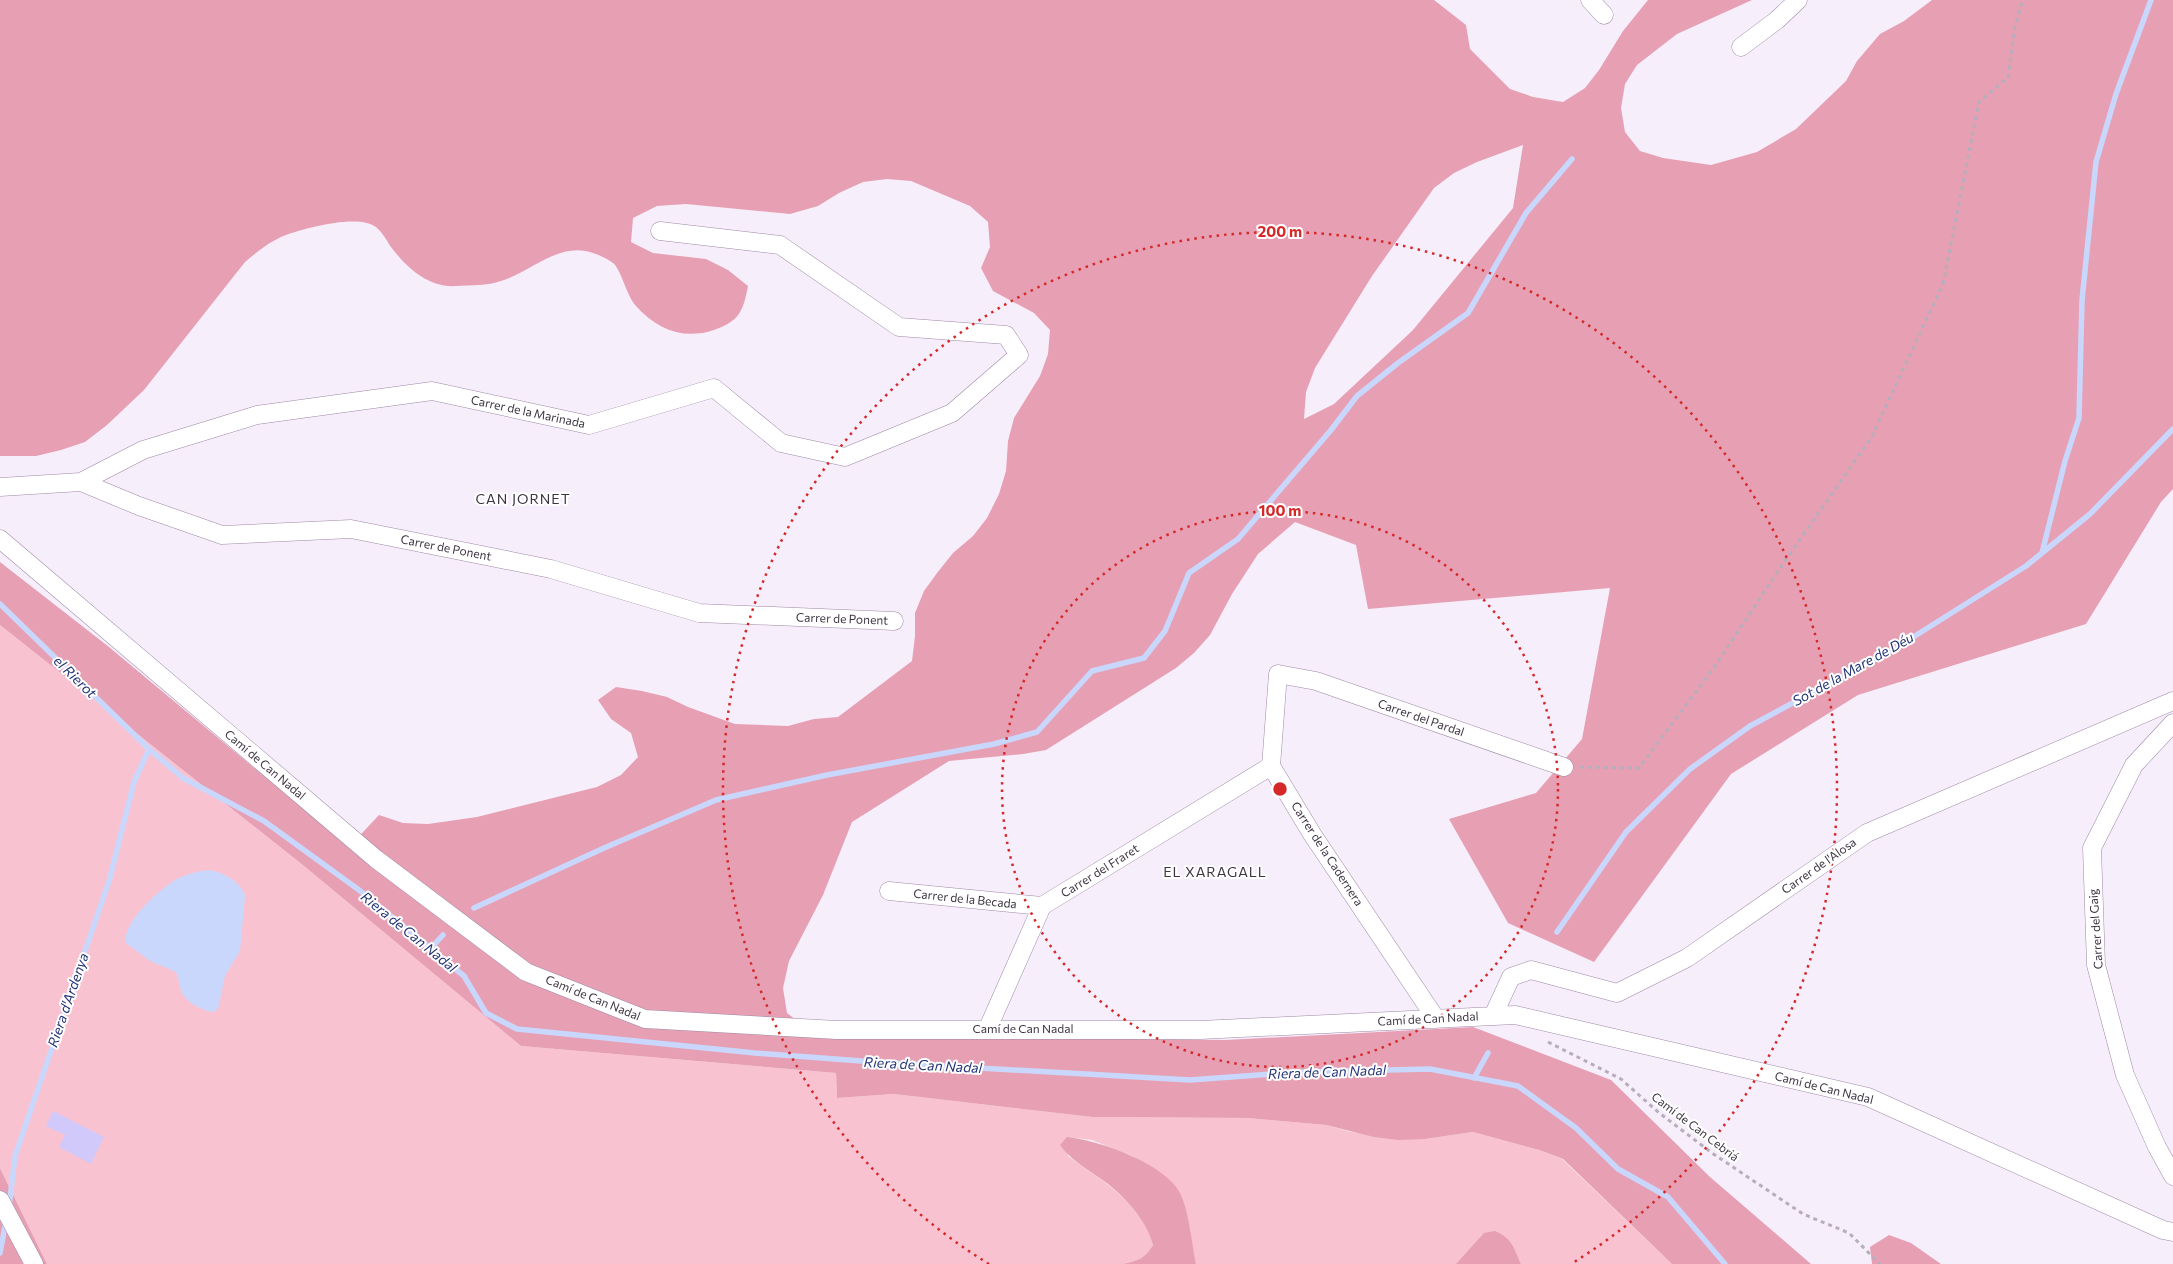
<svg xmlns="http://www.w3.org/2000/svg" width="2173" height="1264" viewBox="0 0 2173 1264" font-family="Commissioner,sans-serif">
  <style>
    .green { fill: #f9c2d0 }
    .forest { fill: #e7a0b3; fill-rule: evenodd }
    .water { fill: #cad7fc }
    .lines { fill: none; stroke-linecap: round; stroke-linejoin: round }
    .stream { stroke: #cad7fc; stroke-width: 5.5 }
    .building { fill: #d2c9fb }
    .minor-casing { stroke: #9e89a7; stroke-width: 19 }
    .path { stroke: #b7aebb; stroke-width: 3; stroke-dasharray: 4 4; stroke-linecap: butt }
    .minor { stroke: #fff; stroke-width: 18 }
    .ring { fill: none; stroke: #d62828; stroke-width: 2.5; stroke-dasharray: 2.5 5 }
    .labels { text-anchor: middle; stroke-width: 4; stroke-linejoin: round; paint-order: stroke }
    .street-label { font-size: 12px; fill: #3d3541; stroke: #fff }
    .neighbourhood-label { font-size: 14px; letter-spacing: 1px; fill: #3d3541; stroke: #fff }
    .water-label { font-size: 14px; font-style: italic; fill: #243478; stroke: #fff }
    .centre { fill: #d62828; stroke: #fff; stroke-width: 2.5 }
    .ring-label { font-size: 15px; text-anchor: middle; font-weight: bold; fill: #d62828; stroke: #fff; stroke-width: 4; stroke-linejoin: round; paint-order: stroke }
  </style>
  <rect width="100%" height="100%" fill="#f7eefb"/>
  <path class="green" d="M 0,625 L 304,866 L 521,1046 L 836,1073 L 837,1098 L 894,1094 L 1092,1117 L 1248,1118 L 1326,1125 L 1351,1132 L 1425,1139 L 1473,1132 L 1539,1150 L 1562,1159 L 1672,1264 L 1521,1264 L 1518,1259 L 1456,1264 L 1196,1264 L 1182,1196 L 1142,1162 L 1130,1155 L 1092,1140 L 1068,1137 L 1068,1156 C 1100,1180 1142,1202 1153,1245 C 1144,1259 1138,1261 1122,1264 L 47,1264 L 0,1168 Z"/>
  <path class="forest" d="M 0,0 L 1434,0 L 1466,25 L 1470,49 L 1510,89 L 1533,97 L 1563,102 L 1585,88 L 1599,70 L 1623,31 L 1648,0 L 1752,0 L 1677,34 L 1637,65 L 1625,84 L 1621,108 L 1625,132 L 1640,151 L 1663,158 L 1711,165 L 1757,152 L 1796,129 L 1846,81 L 1857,61 L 1880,34 L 1904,21 L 1932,0 L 2173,0 L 2173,489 L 2161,502 L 2086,624 L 1858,695 L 1731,774 L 1594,962 L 1508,923 L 1449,819 L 1536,793 L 1582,739 L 1610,588 L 1368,609 L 1356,545 L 1295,522 L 1258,554 L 1232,594 L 1210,635 L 1194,653 L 1176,668 L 1046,750 L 1023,754 L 949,761 L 852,822 L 823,895 L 789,961 L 783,988 L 787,1013 L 809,1030 L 851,1036 L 1225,1040 L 1473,1027 L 1611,1080 L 1710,1177 L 1811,1264 L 1672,1264 L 1563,1159 L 1539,1150 L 1473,1132 L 1425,1139 L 1398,1140 L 1374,1137 L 1326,1125 L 1248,1118 L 1092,1117 L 894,1094 L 837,1098 L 836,1073 L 521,1046 L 304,866 L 0,625 L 0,562 L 109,647 L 349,847 L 379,815 L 403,823 L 428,824 L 477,817 L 597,787 L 621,775 L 638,757 L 631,733 L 611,719 L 598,700 L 616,687 L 642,691 L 667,697 L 688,707 L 735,724 L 788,726 L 814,719 L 838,717 L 912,661 L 915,636 L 915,613 L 924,591 L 937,573 L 953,553 L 973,536 L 987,518 L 999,494 L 1006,471 L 1008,441 L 1014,418 L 1040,376 L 1048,354 L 1050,330 L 1034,313 L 993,291 L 981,268 L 990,247 L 988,222 L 970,206 L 911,181 L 887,179 L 863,182 L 839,193 L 818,206 L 790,214 L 686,204 L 657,206 L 633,218 L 631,242 L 653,253 L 706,259 L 728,270 L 748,286 C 743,311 740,321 714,330 C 684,340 657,330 636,306 C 627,297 621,269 613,263 C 608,259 599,255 593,253 C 559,241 531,272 501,281 C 488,286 470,285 456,286 C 428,288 406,267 391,247 C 387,241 383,233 377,228 C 360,213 306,228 286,235 C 270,241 257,252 245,262 L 144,390 L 107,425 L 85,442 L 61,450 L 36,456 L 0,456 ZM 1523,145 L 1513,208 L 1413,330 L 1334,404 L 1304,419 L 1306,392 L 1315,368 L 1372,276 L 1434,188 L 1454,173 L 1477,162 Z
    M 1067,1137 C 1099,1140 1170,1165 1182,1197 C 1189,1215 1192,1244 1196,1264 L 1122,1264 C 1138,1261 1144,1259 1153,1245 C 1146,1218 1121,1192 1098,1177 C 1084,1167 1070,1159 1060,1145 Z
    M 0,1168 L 47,1264 L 0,1264 Z
    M 1495,1231 C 1513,1239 1513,1247 1521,1264 L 1456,1264 L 1484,1233 Z
    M 1889,1235 L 1911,1243 L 1941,1264 L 1872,1264 L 1870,1247 Z"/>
  <path class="water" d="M 210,870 C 224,873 241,882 245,896 L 240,951 L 225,976 L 218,1009 L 213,1012 C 204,1011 186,1002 182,993 C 179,986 179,979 176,972 L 150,961 L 126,943 C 122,923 157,892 172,882 C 182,875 198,871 210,870 Z"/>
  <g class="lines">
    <path class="stream" d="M 2042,553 L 2065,461 L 2079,418 L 2082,300 L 2096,162 L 2116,94 L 2151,0
      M 0,604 L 149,749 L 183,778 L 264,821 L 359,890 L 464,976 L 486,1013 L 517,1029 L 755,1053 L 875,1062 L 1190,1080 L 1301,1072 L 1430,1069 L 1518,1086 L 1576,1128 L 1618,1169 L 1668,1197 L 1725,1264
      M 474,908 L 604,848 L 716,800 L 827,775 L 994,744 L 1037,732 L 1092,671 L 1144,658 L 1165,631 L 1189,573 L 1238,539 L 1331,430 L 1357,396 L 1398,363 L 1468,313 L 1526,213 L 1572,159
      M 1557,932 L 1626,832 L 1690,769 L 1750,726 L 1899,646 L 2026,566 L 2090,514 L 2173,429
      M 430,949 L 443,935
      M 1474,1078 L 1488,1053
      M 9,1207 L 15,1156 L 109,881 L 134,782 L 149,749
      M 0,1253 L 6,1221"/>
  </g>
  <path class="building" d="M 53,1111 L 104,1137 L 91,1164 L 59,1147 L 65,1135 L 46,1126 Z"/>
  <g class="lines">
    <g class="minor-casing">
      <path id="minor" d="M 1590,0 L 1604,15
        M 1741,47 L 1777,20 L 1798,0
        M 81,482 L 143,450 L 257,415 L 432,391 L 589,425 L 714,388 L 781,443 L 845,457 L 952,413 L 1019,355 L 1006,335 L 899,327 L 780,245 L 660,231
        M 0,487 L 81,482 L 139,506 L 222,535 L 351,529 L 551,569 L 699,613 L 894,621
        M 0,539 L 376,859 L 526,972 L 645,1019 L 837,1030 L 1200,1030 L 1515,1015 L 1868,1097 L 2163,1230 L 2173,1232
        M 2173,723 L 2134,765 L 2092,848 L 2096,965 L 2125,1075 L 2157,1147 L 2173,1176
        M 889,891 L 1042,906
        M 1493,1016 L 1511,977 L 1531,970 L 1617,993 L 1687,958 L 1867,833 L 2173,701
        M 1436,1019 L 1312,834 L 1271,766 L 1278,674 L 1316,681 L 1564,767
        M 988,1028 L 1042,906 L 1271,766
        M 0,1200 L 34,1264"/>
    </g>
    <path class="path" d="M 1580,767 L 1639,768 L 1715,666 L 1778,571 L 1871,438 L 1943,284 L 1979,102 L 2008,77 L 2015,26 L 2023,0
      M 1548,1042 L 1621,1079 L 1658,1112 L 1712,1153 L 1803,1214 L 1849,1233 L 1880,1264"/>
    <use href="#minor" class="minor"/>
  </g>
  <g class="ring">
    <circle cx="1280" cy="789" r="278"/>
    <path d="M989 1264A557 557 0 1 1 1571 1264"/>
  </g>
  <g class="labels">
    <g class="street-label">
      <text transform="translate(528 412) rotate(12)" y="4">Carrer de la Marinada</text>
      <text transform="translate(446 548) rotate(11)" y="4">Carrer de Ponent</text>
      <text transform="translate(842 619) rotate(2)" y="4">Carrer de Ponent</text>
      <text transform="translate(1421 718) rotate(19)" y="4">Carrer del Pardal</text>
      <text transform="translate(265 765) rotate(40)" y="4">Camí de Can Nadal</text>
      <text transform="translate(1327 854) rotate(57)" y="4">Carrer de la Cadernera</text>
      <text transform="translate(1819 866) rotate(-35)" y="4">Carrer de l'Alosa</text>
      <text transform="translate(1100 871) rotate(-32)" y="4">Carrer del Fraret</text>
      <text transform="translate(965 899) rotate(6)" y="4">Carrer de la Becada</text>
      <text transform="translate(2096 929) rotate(-94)" y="4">Carrer del Gaig</text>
      <text transform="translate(593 998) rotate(22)" y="4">Camí de Can Nadal</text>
      <text transform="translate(1428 1019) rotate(-3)" y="4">Camí de Can Nadal</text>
      <text x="1023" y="1033">Camí de Can Nadal</text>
      <text transform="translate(1824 1088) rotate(14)" y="4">Camí de Can Nadal</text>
      <text transform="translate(1695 1127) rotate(37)" y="4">Camí de Can Cebriá</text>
    </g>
    <g class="neighbourhood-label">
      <text x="523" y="504">CAN JORNET</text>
      <text x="1215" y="877">EL XARAGALL</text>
    </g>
    <g class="water-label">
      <text transform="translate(1853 669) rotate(-29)" y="5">Sot de la Mare de Déu</text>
      <text transform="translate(75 677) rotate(44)" y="5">el Rierot</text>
      <text transform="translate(409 932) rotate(39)" y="5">Riera de Can Nadal</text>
      <text transform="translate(68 1000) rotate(-71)" y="5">Riera d'Ardenya</text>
      <text transform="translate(923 1065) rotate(3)" y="5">Riera de Can Nadal</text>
      <text transform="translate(1327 1072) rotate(-2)" y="5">Riera de Can Nadal</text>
    </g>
  </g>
  <circle cx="1280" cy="789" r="8" class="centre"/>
  <g class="ring-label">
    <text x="1280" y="237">200 m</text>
    <text x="1280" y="516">100 m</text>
  </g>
</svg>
